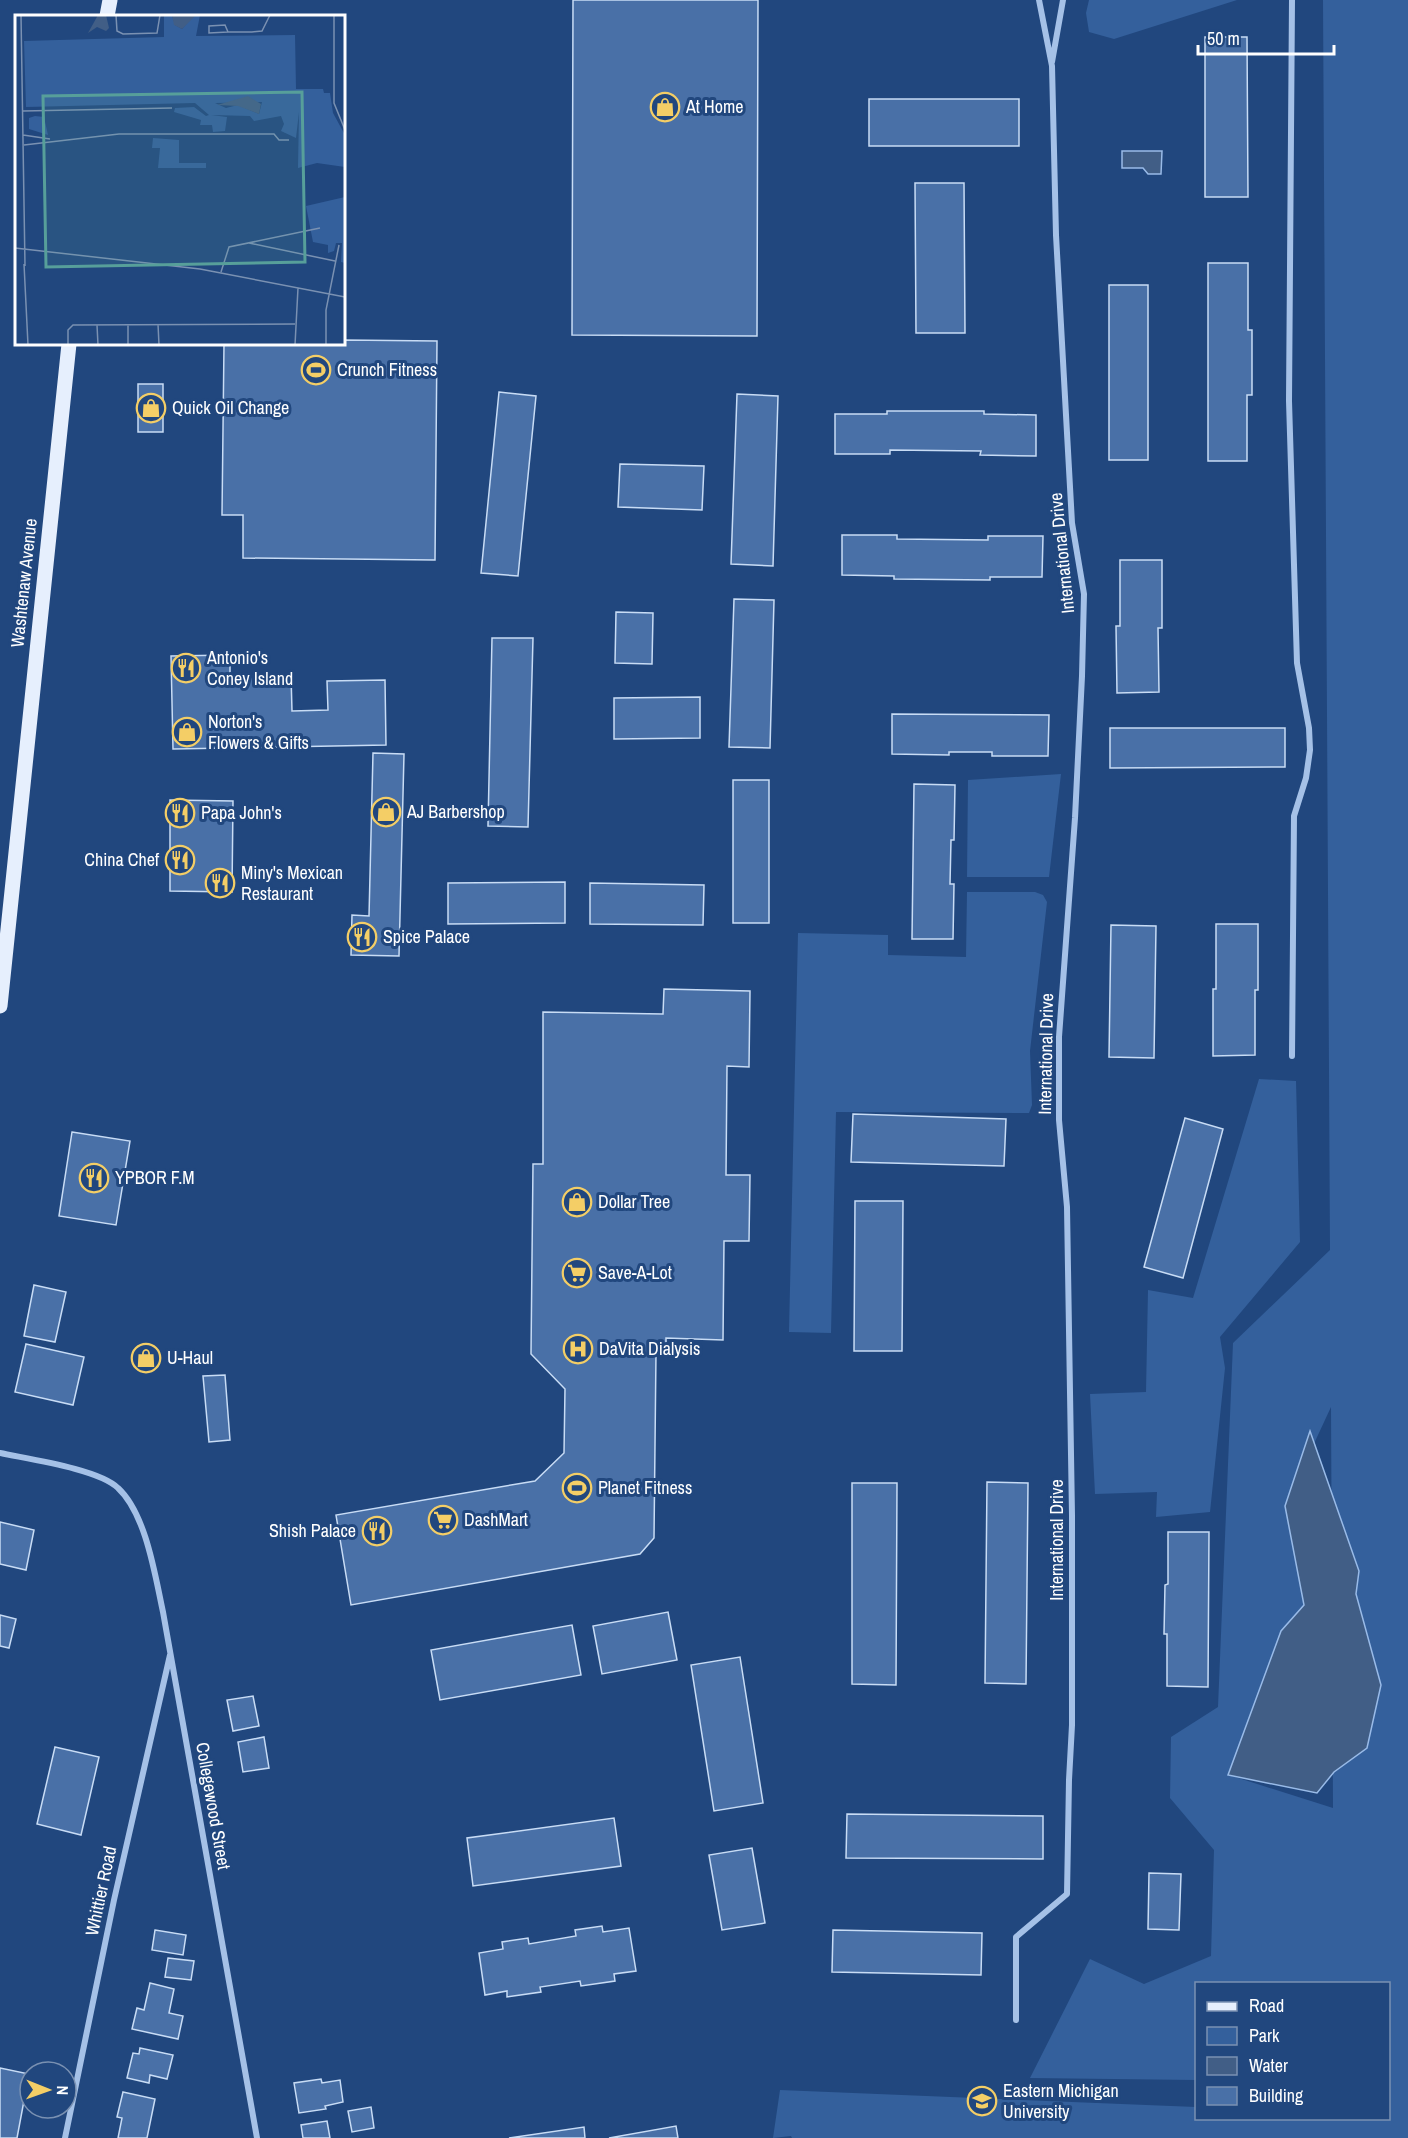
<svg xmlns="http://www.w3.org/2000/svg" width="1408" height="2138" viewBox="0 0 1408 2138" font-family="'Archivo Narrow',sans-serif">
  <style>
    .green { fill: #34609c; fill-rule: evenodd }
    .water { fill: #415e86; stroke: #99bbe8; stroke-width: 1.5 }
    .building { fill: #4970a7; stroke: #c8dcf5; stroke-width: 1.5 }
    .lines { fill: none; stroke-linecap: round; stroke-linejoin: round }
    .street { stroke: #a5c1e7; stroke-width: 6 }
    .primary { stroke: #e6effd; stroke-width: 15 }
    .labels { text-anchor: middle; stroke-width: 6; stroke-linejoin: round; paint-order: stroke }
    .poi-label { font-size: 18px; fill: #fff; stroke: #21477e; text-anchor: start }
    .street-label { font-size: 18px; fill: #fff; stroke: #21477e }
    .inset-road { fill: none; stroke: #7a91b2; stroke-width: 1.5 }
    .view { fill: #579f9a; fill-opacity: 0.15; stroke: #579f9a; stroke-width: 3 }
    .inset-edge { fill: none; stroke: #fff; stroke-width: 3 }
  </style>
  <rect width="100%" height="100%" fill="#21477e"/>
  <path class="green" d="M 1089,0 L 1237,0 L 1114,39 L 1089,32 L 1086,13 Z
    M 1323,0 L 1408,0 L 1408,2138 L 792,2138 L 791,2136 L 773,2138 L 780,2090 L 1196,2107 L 1196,2118 L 1388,2118 L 1388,1984 L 1196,1984 L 1196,2080 L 1030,2078 L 1090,1959 L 1144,1984 L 1211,1956 L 1214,1850 L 1170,1798 L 1171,1737 L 1218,1707 L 1233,1343 L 1330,1250 ZM 1331,1407 L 1333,1807 L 1333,1808 L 1229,1775 L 1304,1605 L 1285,1506 Z
    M 1061,774 L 1049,877 L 967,877 L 968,780 Z
    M 967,892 L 1035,892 L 1043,895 L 1047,902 L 1030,1051 L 1032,1105 L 1029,1113 L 836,1112 L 831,1333 L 789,1332 L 798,933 L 888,935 L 888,955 L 966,957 Z
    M 1259,1079 L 1296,1081 L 1300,1242 L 1220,1337 L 1225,1368 L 1210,1512 L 1156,1517 L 1157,1492 L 1095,1494 L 1090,1394 L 1146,1392 L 1148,1290 L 1193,1298 Z"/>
  <path class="water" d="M 1122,151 L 1162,151 L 1161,174 L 1148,174 L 1143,168 L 1122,168 Z
    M 1310,1431 L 1359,1571 L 1356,1594 L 1381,1685 L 1367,1748 L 1334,1772 L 1317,1793 L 1228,1775 L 1281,1631 L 1304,1605 L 1285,1506 Z"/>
  <path class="building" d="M 573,0 L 758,0 L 757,336 L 572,335 Z
    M 1205,37 L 1247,37 L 1248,197 L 1205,197 Z
    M 869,99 L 1019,99 L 1019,146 L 869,146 Z
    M 915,183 L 964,183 L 965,333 L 916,333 Z
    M 1208,263 L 1248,263 L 1248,330 L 1252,330 L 1252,395 L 1247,395 L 1247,461 L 1208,461 Z
    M 1109,285 L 1148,285 L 1148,460 L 1109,460 Z
    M 344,340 L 437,341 L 435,560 L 243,558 L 243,515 L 222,515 L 224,344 L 344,344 Z
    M 138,384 L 163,384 L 163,432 L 138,432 Z
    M 499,392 L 536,396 L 518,576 L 481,573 Z
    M 737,394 L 778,396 L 773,566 L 731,564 Z
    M 887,411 L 984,411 L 984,414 L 1036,415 L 1036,456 L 980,455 L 981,451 L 890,450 L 890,454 L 835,454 L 835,414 L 887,414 Z
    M 620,464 L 704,466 L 702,510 L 618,507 Z
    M 842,535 L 897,535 L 897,539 L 988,540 L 988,536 L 1043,536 L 1042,577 L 990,577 L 990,580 L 894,579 L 894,576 L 842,575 Z
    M 1120,560 L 1162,560 L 1162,628 L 1158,628 L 1159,692 L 1117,693 L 1116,626 L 1120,626 Z
    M 734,599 L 774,600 L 770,748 L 729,747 Z
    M 616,612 L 653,613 L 652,664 L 615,663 Z
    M 492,638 L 533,638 L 528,827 L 488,826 Z
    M 230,655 L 230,676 L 291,675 L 292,711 L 328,710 L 327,681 L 385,680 L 386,745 L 173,749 L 171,656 Z
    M 700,697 L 700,738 L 614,739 L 614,698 Z
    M 892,714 L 1049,715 L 1048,756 L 992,756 L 992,752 L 949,752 L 949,755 L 892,754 Z
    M 1110,728 L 1285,728 L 1285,767 L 1110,768 Z
    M 373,753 L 404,754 L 399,956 L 351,955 L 352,915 L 369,916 Z
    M 733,780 L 769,780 L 769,923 L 733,923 Z
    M 914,784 L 955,785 L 954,840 L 951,840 L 950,884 L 954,884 L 953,939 L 912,939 Z
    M 170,800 L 233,801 L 232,892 L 170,891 Z
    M 565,882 L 565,923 L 448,924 L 448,883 Z
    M 590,883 L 704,885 L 703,925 L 590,924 Z
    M 1216,924 L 1258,924 L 1258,990 L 1255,990 L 1255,1055 L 1213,1056 L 1213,989 L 1216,989 Z
    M 1111,925 L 1156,926 L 1154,1058 L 1109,1057 Z
    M 664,989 L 750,991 L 749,1067 L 727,1066 L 726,1175 L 750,1175 L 749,1241 L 724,1241 L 723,1340 L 666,1338 L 666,1353 L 656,1353 L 654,1538 L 640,1554 L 351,1605 L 336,1515 L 535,1481 L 564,1453 L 565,1389 L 531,1354 L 533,1164 L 543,1164 L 543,1012 L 663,1014 Z
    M 853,1114 L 1006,1119 L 1004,1166 L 851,1162 Z
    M 1185,1118 L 1223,1129 L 1183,1278 L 1144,1267 Z
    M 72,1132 L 130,1141 L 116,1225 L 59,1216 Z
    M 855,1201 L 903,1201 L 902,1351 L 854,1351 Z
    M 34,1285 L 66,1292 L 55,1342 L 24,1336 Z
    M 26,1344 L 84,1357 L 73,1405 L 15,1392 Z
    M 225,1375 L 230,1440 L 209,1442 L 203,1376 Z
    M 987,1482 L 1028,1483 L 1026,1684 L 985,1683 Z
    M 852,1483 L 897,1483 L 896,1685 L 852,1684 Z
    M 0,1522 L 34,1530 L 26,1570 L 0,1564 Z
    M 1168,1532 L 1209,1532 L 1208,1687 L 1167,1686 L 1167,1634 L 1164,1634 L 1165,1585 L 1168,1584 Z
    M 668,1612 L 677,1660 L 602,1674 L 593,1626 Z
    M 0,1615 L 16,1619 L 9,1648 L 0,1646 Z
    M 572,1625 L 581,1675 L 440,1700 L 431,1650 Z
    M 740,1657 L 763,1803 L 714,1811 L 691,1665 Z
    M 253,1696 L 259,1726 L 233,1731 L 227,1700 Z
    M 264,1737 L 269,1768 L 243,1772 L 238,1742 Z
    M 55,1747 L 99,1757 L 81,1835 L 37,1824 Z
    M 847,1814 L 1043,1816 L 1043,1859 L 846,1858 Z
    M 614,1818 L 621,1866 L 473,1886 L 467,1838 Z
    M 752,1848 L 765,1923 L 722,1930 L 709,1855 Z
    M 1149,1873 L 1181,1874 L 1179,1930 L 1148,1929 Z
    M 602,1926 L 603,1932 L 629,1928 L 636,1971 L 614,1974 L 615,1981 L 581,1986 L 580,1981 L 540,1987 L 541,1992 L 507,1997 L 507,1991 L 485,1995 L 479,1953 L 503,1949 L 502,1942 L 528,1938 L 529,1944 L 576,1936 L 575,1930 Z
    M 155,1930 L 186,1935 L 183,1955 L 152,1950 Z
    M 833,1930 L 982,1933 L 981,1975 L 832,1972 Z
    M 168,1958 L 194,1961 L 191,1980 L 165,1977 Z
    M 150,1983 L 174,1989 L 169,2013 L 183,2016 L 178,2039 L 132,2029 L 137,2008 L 144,2010 Z
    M 140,2048 L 173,2055 L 167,2079 L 150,2075 L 149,2083 L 127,2078 L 133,2053 L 139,2054 Z
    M 0,2068 L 29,2074 L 17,2138 L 0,2138 Z
    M 321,2079 L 322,2083 L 340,2080 L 343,2102 L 325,2106 L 326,2109 L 299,2113 L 294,2083 Z
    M 123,2092 L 155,2099 L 147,2138 L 118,2138 L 122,2118 L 117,2117 Z
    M 371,2107 L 374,2128 L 352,2132 L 348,2111 Z
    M 327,2121 L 330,2138 L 303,2138 L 301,2125 Z
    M 676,2126 L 678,2138 L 609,2138 Z
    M 584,2127 L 585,2138 L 509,2138 Z"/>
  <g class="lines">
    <path class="street" d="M 1292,0 L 1289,401 L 1297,663 L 1309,728 L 1310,750 L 1306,778 L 1294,816 L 1292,1056
      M 1052,62 L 1063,0
      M 0,1453 C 28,1459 99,1469 118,1488 C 146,1514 155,1575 163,1612 L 257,2138
      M 1016,2020 L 1016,1937 L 1067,1894 L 1069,1780 L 1072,1725 L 1072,1515 L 1067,1207 L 1059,1120 L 1059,1037 L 1075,818 L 1082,676 L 1084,594 L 1072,523 L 1056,235 L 1052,66 L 1039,0
      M 65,2138 L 114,1900 L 170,1655"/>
    <path class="primary" d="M 107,16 L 110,0
      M 0,1006 L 69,344"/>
  </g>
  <defs>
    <g id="shop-ring" transform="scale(1.5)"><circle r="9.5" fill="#21477e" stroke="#f4ce66" stroke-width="1.5"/><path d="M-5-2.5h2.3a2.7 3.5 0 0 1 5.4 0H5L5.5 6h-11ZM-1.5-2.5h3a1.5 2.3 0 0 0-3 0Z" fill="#f4ce66"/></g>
    <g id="stadium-ring" transform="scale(1.5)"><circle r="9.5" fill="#21477e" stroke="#f4ce66" stroke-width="1.5"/><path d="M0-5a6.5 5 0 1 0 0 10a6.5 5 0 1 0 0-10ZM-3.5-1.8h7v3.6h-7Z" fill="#f4ce66"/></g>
    <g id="restaurant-ring" transform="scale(1.5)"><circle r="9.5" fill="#21477e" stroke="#f4ce66" stroke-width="1.5"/><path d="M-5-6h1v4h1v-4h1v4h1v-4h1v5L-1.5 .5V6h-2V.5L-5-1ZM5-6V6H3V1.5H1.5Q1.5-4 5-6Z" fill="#f4ce66"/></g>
    <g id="supermarket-ring" transform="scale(1.5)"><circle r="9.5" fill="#21477e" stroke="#f4ce66" stroke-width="1.5"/><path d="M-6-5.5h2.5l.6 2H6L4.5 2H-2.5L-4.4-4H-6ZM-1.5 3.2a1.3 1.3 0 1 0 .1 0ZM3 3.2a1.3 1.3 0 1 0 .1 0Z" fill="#f4ce66"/></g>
    <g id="hospital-ring" transform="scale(1.5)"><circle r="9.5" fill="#21477e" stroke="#f4ce66" stroke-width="1.5"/><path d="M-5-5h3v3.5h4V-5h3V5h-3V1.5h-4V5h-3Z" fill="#f4ce66"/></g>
    <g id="university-ring" transform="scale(1.5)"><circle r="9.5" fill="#21477e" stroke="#f4ce66" stroke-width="1.5"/><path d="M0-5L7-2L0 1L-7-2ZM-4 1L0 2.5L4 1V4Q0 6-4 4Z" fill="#f4ce66"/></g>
  </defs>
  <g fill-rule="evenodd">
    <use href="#shop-ring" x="665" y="107"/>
    <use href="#stadium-ring" x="316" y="370"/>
    <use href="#shop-ring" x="151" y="408"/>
    <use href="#restaurant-ring" x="186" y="668"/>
    <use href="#shop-ring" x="187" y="732"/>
    <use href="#shop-ring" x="386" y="812"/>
    <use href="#restaurant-ring" x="180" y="813"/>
    <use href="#restaurant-ring" x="180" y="860"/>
    <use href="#restaurant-ring" x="220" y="883"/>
    <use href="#restaurant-ring" x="362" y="937"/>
    <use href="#restaurant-ring" x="94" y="1178"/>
    <use href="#shop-ring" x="577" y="1202"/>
    <use href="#supermarket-ring" x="577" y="1273"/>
    <use href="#hospital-ring" x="578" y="1349"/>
    <use href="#shop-ring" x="146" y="1358"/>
    <use href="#stadium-ring" x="577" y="1488"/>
    <use href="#supermarket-ring" x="443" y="1520"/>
    <use href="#restaurant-ring" x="377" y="1531"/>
    <use href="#university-ring" x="982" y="2101"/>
  </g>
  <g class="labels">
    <g class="poi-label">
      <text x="686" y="113">At Home</text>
      <text x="337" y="376">Crunch Fitness</text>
      <text x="172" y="414">Quick Oil Change</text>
      <text x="207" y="664">Antonio's<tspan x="207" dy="21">Coney Island</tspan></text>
      <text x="208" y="728">Norton's<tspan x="208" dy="21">Flowers &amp; Gifts</tspan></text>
      <text x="407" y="818">AJ Barbershop</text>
      <text x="201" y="819">Papa John's</text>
      <text x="159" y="866" text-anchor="end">China Chef</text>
      <text x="241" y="879">Miny's Mexican<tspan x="241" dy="21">Restaurant</tspan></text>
      <text x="383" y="943">Spice Palace</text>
      <text x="115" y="1184">YPBOR F.M</text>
      <text x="598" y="1208">Dollar Tree</text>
      <text x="598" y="1279">Save-A-Lot</text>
      <text x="599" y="1355">DaVita Dialysis</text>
      <text x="167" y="1364">U-Haul</text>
      <text x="598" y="1494">Planet Fitness</text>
      <text x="464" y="1526">DashMart</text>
      <text x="356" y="1537" text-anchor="end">Shish Palace</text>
      <text x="1003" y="2097">Eastern Michigan<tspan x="1003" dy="21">University</tspan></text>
    </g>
    <g class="street-label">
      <text transform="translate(1062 553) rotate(-96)" y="6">International Drive</text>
      <text transform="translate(24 583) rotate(-84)" y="6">Washtenaw Avenue</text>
      <text transform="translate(1046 1054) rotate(-89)" y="6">International Drive</text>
      <text transform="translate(1057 1540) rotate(-90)" y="6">International Drive</text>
      <text transform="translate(213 1806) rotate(80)" y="6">Collegewood Street</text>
      <text transform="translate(101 1891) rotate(-78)" y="6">Whittier Road</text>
    </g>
  </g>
  <g transform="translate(15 15)">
    <rect width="330" height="330" fill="#21477e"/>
    <path d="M 149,0 L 157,0 L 160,10 L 167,14 L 179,0 L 185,0 L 181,21 L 280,20 L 281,74 L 308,74 L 309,78 L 315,78 L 318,98 L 330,120 L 330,152 L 302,148 L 283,153 L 284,97 L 281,123 L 266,116 L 269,109 L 266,101 L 239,106 L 235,101 L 196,100 L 212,102 L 210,116 L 198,117 L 197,110 L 185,110 L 186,105 L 159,97 L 160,93 L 179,92 L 191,101 L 194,100 L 180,88 L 11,92 L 9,26 L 149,22 ZM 247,87 L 244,99 L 223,90 L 211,93 L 200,88 ZM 20,101 L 29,102 L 33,120 L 14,114 L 14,103 ZM 138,123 L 164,125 L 164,148 L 191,148 L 191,153 L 143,153 L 145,133 L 137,133 ZM 330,182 L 330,248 L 326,247 L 327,228 L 321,228 L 319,236 L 313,238 L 313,230 L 298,227 L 291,191 Z" fill="#34609c" fill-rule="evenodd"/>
    <path d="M 83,0 L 91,0 L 94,13 L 91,16 L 82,12 L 73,18 ZM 157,0 L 181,0 L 167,14 L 159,10 ZM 233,81 L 246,89 L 244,99 L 223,91 L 202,90 Z" fill="#415e86"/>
    <path class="inset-road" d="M 6,0 L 10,251M 101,0 L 102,16 L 108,19 L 142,18 L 145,0M 319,0 L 319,88 L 330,115M 213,17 L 210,10 L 194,11 L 194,18 L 213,17 L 237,17 L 247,16 L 255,0M 8,96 L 157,93M 8,120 L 35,124M 9,130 L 104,119 L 259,119 L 264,125 L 274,125M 234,228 L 320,246M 0,233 L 185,254 L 330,282M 9,249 L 13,330M 206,257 L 214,232 L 305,213M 143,309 L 144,330M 82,310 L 83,330M 113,310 L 113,330M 53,330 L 53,315 L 58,310 L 280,309M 280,330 L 283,273M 311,330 L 311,295 L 324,230"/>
    <path class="view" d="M 287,77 L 290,247 L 31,252 L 28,81 Z"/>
    <rect width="330" height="330" class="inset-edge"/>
  </g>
  <rect x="1195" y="1982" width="195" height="138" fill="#21477e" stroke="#7a91b2" stroke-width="1.5"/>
  <rect x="1207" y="2002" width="30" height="9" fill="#e6effd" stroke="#7a91b2" stroke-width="1.5"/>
  <text x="1249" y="2012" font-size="18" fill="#ffffff">Road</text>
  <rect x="1207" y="2027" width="30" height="18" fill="#34609c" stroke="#7a91b2" stroke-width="1.5"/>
  <text x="1249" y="2042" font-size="18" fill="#ffffff">Park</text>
  <rect x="1207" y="2057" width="30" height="18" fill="#415e86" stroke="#7a91b2" stroke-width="1.5"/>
  <text x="1249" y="2072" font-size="18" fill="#ffffff">Water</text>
  <rect x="1207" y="2087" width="30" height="18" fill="#4970a7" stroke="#7a91b2" stroke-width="1.5"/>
  <text x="1249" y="2102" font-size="18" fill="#ffffff">Building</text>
  <g transform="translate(48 2090) rotate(91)"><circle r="28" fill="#21477e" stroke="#7a91b2" stroke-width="1.5"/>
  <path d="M0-4.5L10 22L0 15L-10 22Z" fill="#f4ce66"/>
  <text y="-9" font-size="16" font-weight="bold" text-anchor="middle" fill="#ffffff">N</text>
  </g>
  <path d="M1198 45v9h136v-9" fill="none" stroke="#ffffff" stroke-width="3"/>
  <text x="1207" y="45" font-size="18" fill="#ffffff" stroke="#21477e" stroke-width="4.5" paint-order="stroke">50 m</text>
</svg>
